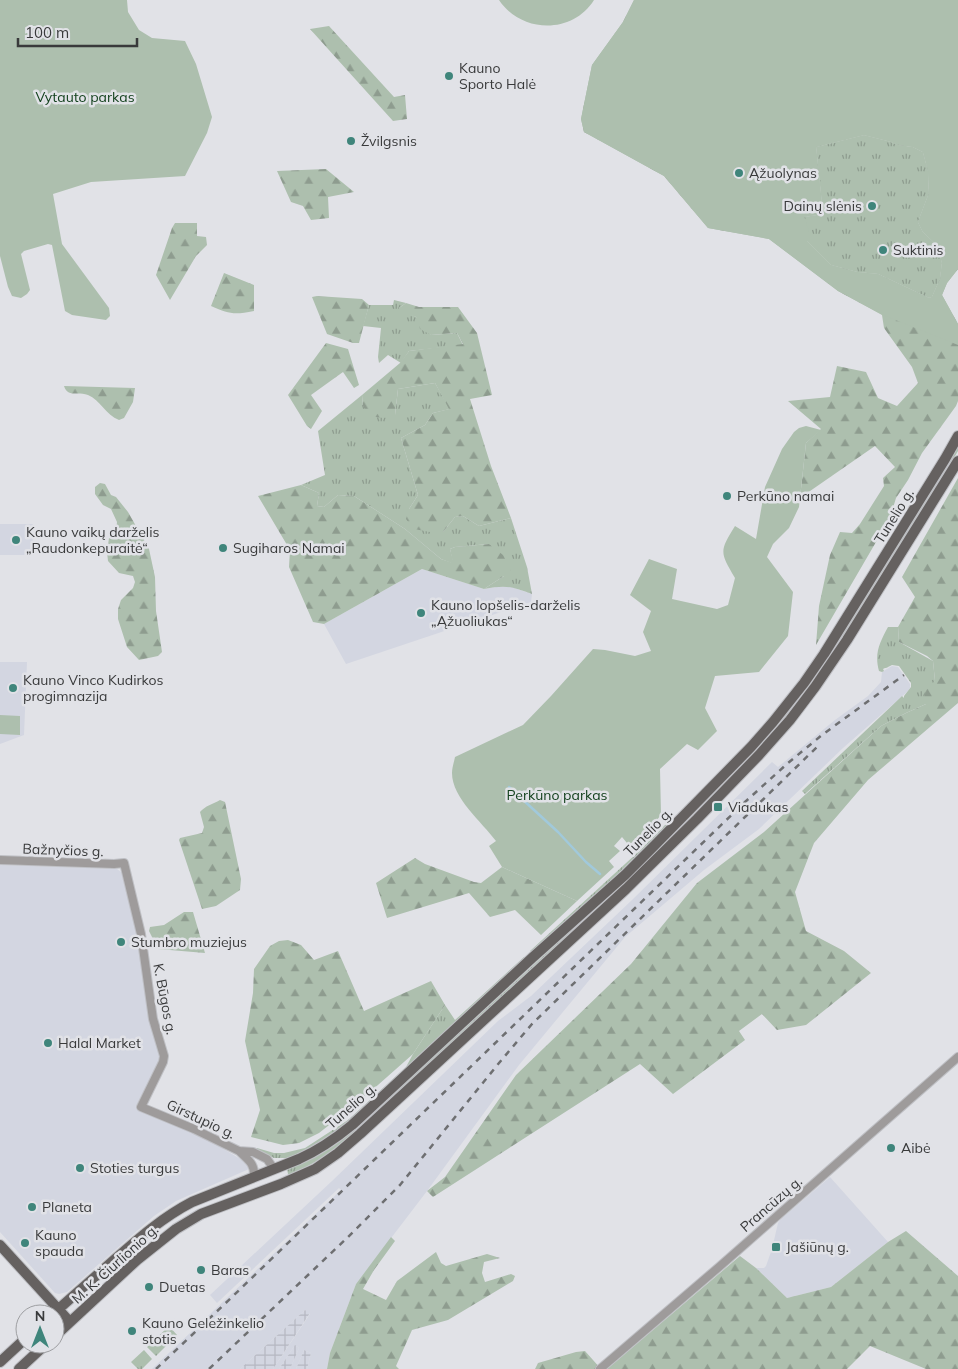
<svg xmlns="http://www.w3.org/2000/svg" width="958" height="1369" viewBox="0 0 958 1369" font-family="Mulish,sans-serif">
  <defs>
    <pattern id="industrial-grid" width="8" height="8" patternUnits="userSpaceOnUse" patternTransform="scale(1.25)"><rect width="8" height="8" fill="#d3d6e1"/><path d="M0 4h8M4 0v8" fill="none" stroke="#b6b8c2"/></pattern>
    <pattern id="grass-tufts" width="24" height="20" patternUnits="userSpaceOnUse" patternTransform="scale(1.25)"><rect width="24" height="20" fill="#adbfae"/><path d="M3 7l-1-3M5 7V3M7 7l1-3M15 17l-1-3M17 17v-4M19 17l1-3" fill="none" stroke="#8e9c8f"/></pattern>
    <pattern id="forest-firs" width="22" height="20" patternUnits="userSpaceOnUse" patternTransform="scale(1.25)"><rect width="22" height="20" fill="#adbfae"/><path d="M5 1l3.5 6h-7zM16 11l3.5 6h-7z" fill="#8e9c8f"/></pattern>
  </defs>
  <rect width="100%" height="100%" fill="#e1e2e7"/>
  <path fill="#d3d6e1" d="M0,524H33V555H0Z
    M422,569L484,589L503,586L512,587L532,594L531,602L346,664L324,624Z
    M0,662H27L24,735L0,744Z
    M892,666L898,667L910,684V688L907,692L843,748L759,829L704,870L625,937L519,1065L427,1191L356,1284L330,1353L327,1369H307L311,1353L304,1350L296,1369H290L299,1348L295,1345L279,1369H273L310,1314L305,1310L240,1369H152L341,1190L339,1188L217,1303L210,1295L332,1181L498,1021L531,996L632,900L772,762L778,767L835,720L868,696L881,682L882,672Z
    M0,865L117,869L121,872L136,929L151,1019L161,1057L136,1106L217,1145L242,1160L248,1164L249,1169L176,1201L154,1216L67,1292L59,1294L55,1293L0,1232Z
    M830,1177L888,1242L831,1287L787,1298L756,1268H764L766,1266L772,1249L778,1223L781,1219Z"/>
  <path fill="url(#industrial-grid)" d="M305,1310L310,1313L273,1369H240Z
    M295,1345L299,1348L290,1369H279Z
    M304,1350L311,1353L307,1369H296Z"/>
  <path fill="url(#grass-tufts)" d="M864,135L888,141L899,145L913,147L923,152L928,171L929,193L918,222L923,232L938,246L942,263L940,279L932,297L929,298L878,274L857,272L831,265L807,241L804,217L823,214L816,147Z
    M394,300L406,303L399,308L416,317L431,335L457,333L463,345L409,351L401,363L388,355L379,363L378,357L381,328L363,326L369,305H393Z
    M435,383L450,409L433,413L425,425L401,438L418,495L409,509L443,532L455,517L463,516L479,526L511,518L527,567L532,594C510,586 506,585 484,589L504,576L489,544L455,547L450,549L454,564L441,559L405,529L354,496L338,495L324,507L317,506L319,493L301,485L325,475L318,431L362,395L363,406L395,415L398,389Z
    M958,446V451L955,456L831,657L789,714L764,744L642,868L357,1131C335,1150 317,1162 291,1175L288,1174L287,1169L322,1153L355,1129L614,891L671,836L721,785L868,592L884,567Z
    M888,627H898L899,642L933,661L935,681L926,704L906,713L881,726L805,794L802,791L901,697L902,696L904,698V696L911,687V683L899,666L892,665L886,668H885L883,669L884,671L882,672L879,671C874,653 880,642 888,627Z
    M669,824L610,882L533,952L530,951L637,853L665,825Z
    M524,957V958L361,1111L331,1137L297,1155L287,1158H274L256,1150L257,1148L274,1153H284L305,1148L348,1120L406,1067L413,1054L445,1005L455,1020Z
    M169,1326L177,1335L156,1356L147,1347Z
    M144,1350L152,1359L142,1369H138L131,1362Z"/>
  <path fill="url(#forest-firs)" fill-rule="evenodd" d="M634,0H958V269L947,283L942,295L958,324V401L956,406L922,453L908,480L896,498L890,518L816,645L819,606L830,555L840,532L852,533L860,524L884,486L883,478L895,467L875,446L800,498L806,443L821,429L788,401L830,397L837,366L866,372L878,398L897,406L918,383L912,367L884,328L882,315L838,291L769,239L708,228L664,176L584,132L581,119L592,65L623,22ZM864,135L888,141L899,145L913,147L923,152L928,171L929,193L918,222L923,232L938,246L942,263L940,279L932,297L929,298L878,274L857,272L831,265L807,241L811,237L804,217L823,214L816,147Z
    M329,26L394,97L405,95L407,119L393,121L310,29Z
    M326,169L354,192L328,197L329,218L311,220L303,206L291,202L277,171Z
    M175,223H197V236L206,237L207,245L196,256L170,300L156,275L172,228Z
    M224,273L254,285V311C234,315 229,314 211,306Z
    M317,296L362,299L369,305L359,343H353L327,334L312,297Z
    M406,303L419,307H458L477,333L492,395L470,399L491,466L511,518L479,526L463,516L455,517L443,532H430L414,529L406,519L409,509L418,495L401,438L425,425L433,413L449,409L435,383L398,389L395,415L383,418L369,416L363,406L362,395L400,363L409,351L463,344L457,333L431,335L420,329L416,317L400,311L399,308Z
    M326,343L348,349L359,385L354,388L343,372L311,395L322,411L311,429L307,426L288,395Z
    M64,386L135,388L133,402L124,418L119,420C106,415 100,400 88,395C77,391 68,398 64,386Z
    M958,478V703L868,780L814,843L795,892L806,931L844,951L871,973L806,1025L777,1030L762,1014L739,1031L745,1040L673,1094L640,1064L433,1197L427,1191L445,1177L516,1075L631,964L697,883L764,832L881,726L906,713L926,704L924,690L935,681L933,661L927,656L899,642L898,627L915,597L902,577Z
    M100,483L105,484L111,495L116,497L128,512L149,549L155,577L156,611L162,652L158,656L139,660L127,647L118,619V609L121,600L133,588L135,582L133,576L119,573L108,561L107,552L109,538L116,531L117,522L111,509L103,505L95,494V487Z
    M301,485L319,493L317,506L324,507L338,495L354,496L405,529L441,559L453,563L450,549L455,547L489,544L503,555L511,570L504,576L484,589L422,569L324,624L313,622L289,567L290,550L258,496Z
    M220,800L225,802L241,879L240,890L216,906L202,909L179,840L180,838L202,833L204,827L200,812C205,806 213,804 220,800Z
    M415,858L425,864L474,882L481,883L502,867L577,901L541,935L515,910L490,917L469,893L387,918L376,883Z
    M184,912H193L205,953L158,949L149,931L150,927L164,925Z
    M288,940L301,945L314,960L338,951L364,1011L431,981L445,1005L413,1054L361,1100L319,1133L299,1143L283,1145L251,1137L260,1110L245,1041L253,993L254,969L270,946L279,941Z
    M906,1231L958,1276V1369H926L870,1346L847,1369H607L740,1256L756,1268L787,1298L831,1287L888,1242Z
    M391,1237L395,1241L374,1270L363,1289L386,1300L397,1281L436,1252L441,1263L446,1266L487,1254L500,1258L484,1262L482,1273L485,1282L511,1274L515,1276L513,1281L448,1320L412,1330L396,1366L399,1369H327L330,1353L356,1284Z
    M585,1351L601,1369H535L538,1363L576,1352Z"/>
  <path fill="#adbfae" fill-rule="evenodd" d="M0,0H127L128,12L139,30L152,38L185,41L196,64L212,117L207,133L185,176L91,182L53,194L62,244L109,308L110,316L106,320L72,315L65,311L52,245L48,244L24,251L21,254L30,290L27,294L21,298L12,296L8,287L0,256Z
    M499,0H594C572,35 521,33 499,0Z
    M634,0H958V269L947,283L942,295L958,324V345L883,315L838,291L769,239L708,228L664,176L584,132L581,119L592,65L623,22ZM864,135L888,141L899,145L913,147L923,152L928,171L929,193L918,222L923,232L938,246L942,263L940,279L932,297L929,298L878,274L857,272L831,265L807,241L811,237L804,217L823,214L816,147Z
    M806,426L821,430L806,443L799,507L789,528L773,544L767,557L793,592L788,636L759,672L715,676L705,708L717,731L698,750L687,744L660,769L661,815L632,849L622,837L614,846L620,851L609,861L614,867L577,901L502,867L489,846L496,841C482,822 452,798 452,773C452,768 454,762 455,757L523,725L551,696L593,649L605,650L635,656L651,651L643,632L651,611L630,595L649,559L677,569L672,599L717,609L728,605L735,578C720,552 719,552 735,526L756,539L765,487L782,449L794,432L799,428Z
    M0,715L20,716V735L0,734Z"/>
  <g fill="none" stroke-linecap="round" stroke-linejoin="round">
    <path stroke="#a1c9db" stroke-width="2.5" d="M509,787L558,832L586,862L600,874"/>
    <defs>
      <path id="minor" d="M0,860L114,864L124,863L141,934L153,1019L164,1056L163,1062L141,1107L194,1129L239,1151L253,1152L267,1159L274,1169
        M239,1151C248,1160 255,1163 254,1177
        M600,1369L719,1267L958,1057"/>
      <path id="major" d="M0,1245L70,1322
        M53,1314C73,1296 94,1278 114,1260C139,1238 163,1217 192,1202L299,1159C319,1150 335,1139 352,1125L532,958L625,875L655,845L751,747L773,722L804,683L824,654L945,459L958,436
        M55,1336L137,1260L176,1229L201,1214L281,1184L315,1169L338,1153L360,1134L626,889L697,819L759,755L790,720L815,687L847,640L958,461
        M0,1362L25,1339
        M19,1369L46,1344"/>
    </defs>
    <use href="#minor" stroke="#bfc0c5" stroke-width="10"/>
    <use href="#major" stroke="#bfc0c5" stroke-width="12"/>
    <use href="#minor" stroke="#9e9b9b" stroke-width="8"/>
    <use href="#major" stroke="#656160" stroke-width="10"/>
    <path stroke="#6e6f71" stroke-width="2.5" stroke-dasharray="6 6" stroke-linecap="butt" d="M156,1369L231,1298L745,802L788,763L822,735L904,675
      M209,1369L347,1238L400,1185L499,1063L532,1024L817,747"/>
  </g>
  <g fill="#3f857b" stroke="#e1e2e7" stroke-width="2">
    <circle cx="449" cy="76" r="5"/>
    <circle cx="351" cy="141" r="5"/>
    <circle cx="739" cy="173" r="5"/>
    <circle cx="872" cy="206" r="5"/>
    <circle cx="883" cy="250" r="5"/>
    <circle cx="727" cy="496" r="5"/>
    <circle cx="16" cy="540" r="5"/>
    <circle cx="223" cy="548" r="5"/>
    <circle cx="421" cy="613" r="5"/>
    <circle cx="13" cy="688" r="5"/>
    <rect x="713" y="802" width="10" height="10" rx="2.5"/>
    <circle cx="121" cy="942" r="5"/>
    <circle cx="48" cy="1043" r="5"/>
    <circle cx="891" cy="1148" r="5"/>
    <circle cx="80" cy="1168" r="5"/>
    <circle cx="32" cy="1207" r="5"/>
    <circle cx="25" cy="1243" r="5"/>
    <rect x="771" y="1242" width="10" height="10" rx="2.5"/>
    <circle cx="201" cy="1270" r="5"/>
    <circle cx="149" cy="1287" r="5"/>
    <circle cx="132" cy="1331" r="5"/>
  </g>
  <g text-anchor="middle" stroke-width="5" stroke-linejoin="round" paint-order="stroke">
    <g font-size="14" fill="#393a3b" stroke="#e1e2e7" text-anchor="start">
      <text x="459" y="73">Kauno<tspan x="459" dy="16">Sporto Halė</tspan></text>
      <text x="361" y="146">Žvilgsnis</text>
      <text x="749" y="178">Ąžuolynas</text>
      <text x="862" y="211" text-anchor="end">Dainų slėnis</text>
      <text x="893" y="255">Suktinis</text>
      <text x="737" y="501">Perkūno namai</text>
      <text x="26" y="537">Kauno vaikų darželis<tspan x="26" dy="16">„Raudonkepuraitė“</tspan></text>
      <text x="233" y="553">Sugiharos Namai</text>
      <text x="431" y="610">Kauno lopšelis-darželis<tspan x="431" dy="16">„Ąžuoliukas“</tspan></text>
      <text x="23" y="685">Kauno Vinco Kudirkos<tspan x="23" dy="16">progimnazija</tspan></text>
      <text x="728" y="812">Viadukas</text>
      <text x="131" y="947">Stumbro muziejus</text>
      <text x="58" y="1048">Halal Market</text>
      <text x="901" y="1153">Aibė</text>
      <text x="90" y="1173">Stoties turgus</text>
      <text x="42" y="1212">Planeta</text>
      <text x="35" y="1240">Kauno<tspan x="35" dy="16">spauda</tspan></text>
      <text x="786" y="1252">Jašiūnų g.</text>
      <text x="211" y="1275">Baras</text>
      <text x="159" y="1292">Duetas</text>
      <text x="142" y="1328">Kauno Geležinkelio<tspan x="142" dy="16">stotis</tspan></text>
    </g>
    <g font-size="14" fill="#13411d" stroke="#e1e2e7">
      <text x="85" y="102">Vytauto parkas</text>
      <text x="557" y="800">Perkūno parkas</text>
    </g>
    <g font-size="14" fill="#393a3b" stroke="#e1e2e7">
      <text transform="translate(894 516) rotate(-58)" y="5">Tunelio g.</text>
      <text transform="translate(648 832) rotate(-45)" y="5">Tunelio g.</text>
      <text transform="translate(63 850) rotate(2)" y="5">Bažnyčios g.</text>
      <text transform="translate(165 999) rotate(79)" y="5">K. Būgos g.</text>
      <text transform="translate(351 1106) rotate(-41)" y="5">Tunelio g.</text>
      <text transform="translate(201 1119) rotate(25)" y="5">Girstupio g.</text>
      <text transform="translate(771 1204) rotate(-41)" y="5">Prancūzų g.</text>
      <text transform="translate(115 1264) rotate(-42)" y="5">M. K. Čiurlionio g.</text>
    </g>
  </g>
  <g transform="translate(40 1329)"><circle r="24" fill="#e1e2e7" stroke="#9e9fa2"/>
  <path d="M0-4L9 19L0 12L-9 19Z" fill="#3f857b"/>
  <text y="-8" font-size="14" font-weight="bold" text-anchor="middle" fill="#393a3b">N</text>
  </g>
  <path d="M18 38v8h119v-8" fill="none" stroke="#393a3b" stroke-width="2.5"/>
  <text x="25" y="38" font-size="15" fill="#393a3b" stroke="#e1e2e7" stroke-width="4" paint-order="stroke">100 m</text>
</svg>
